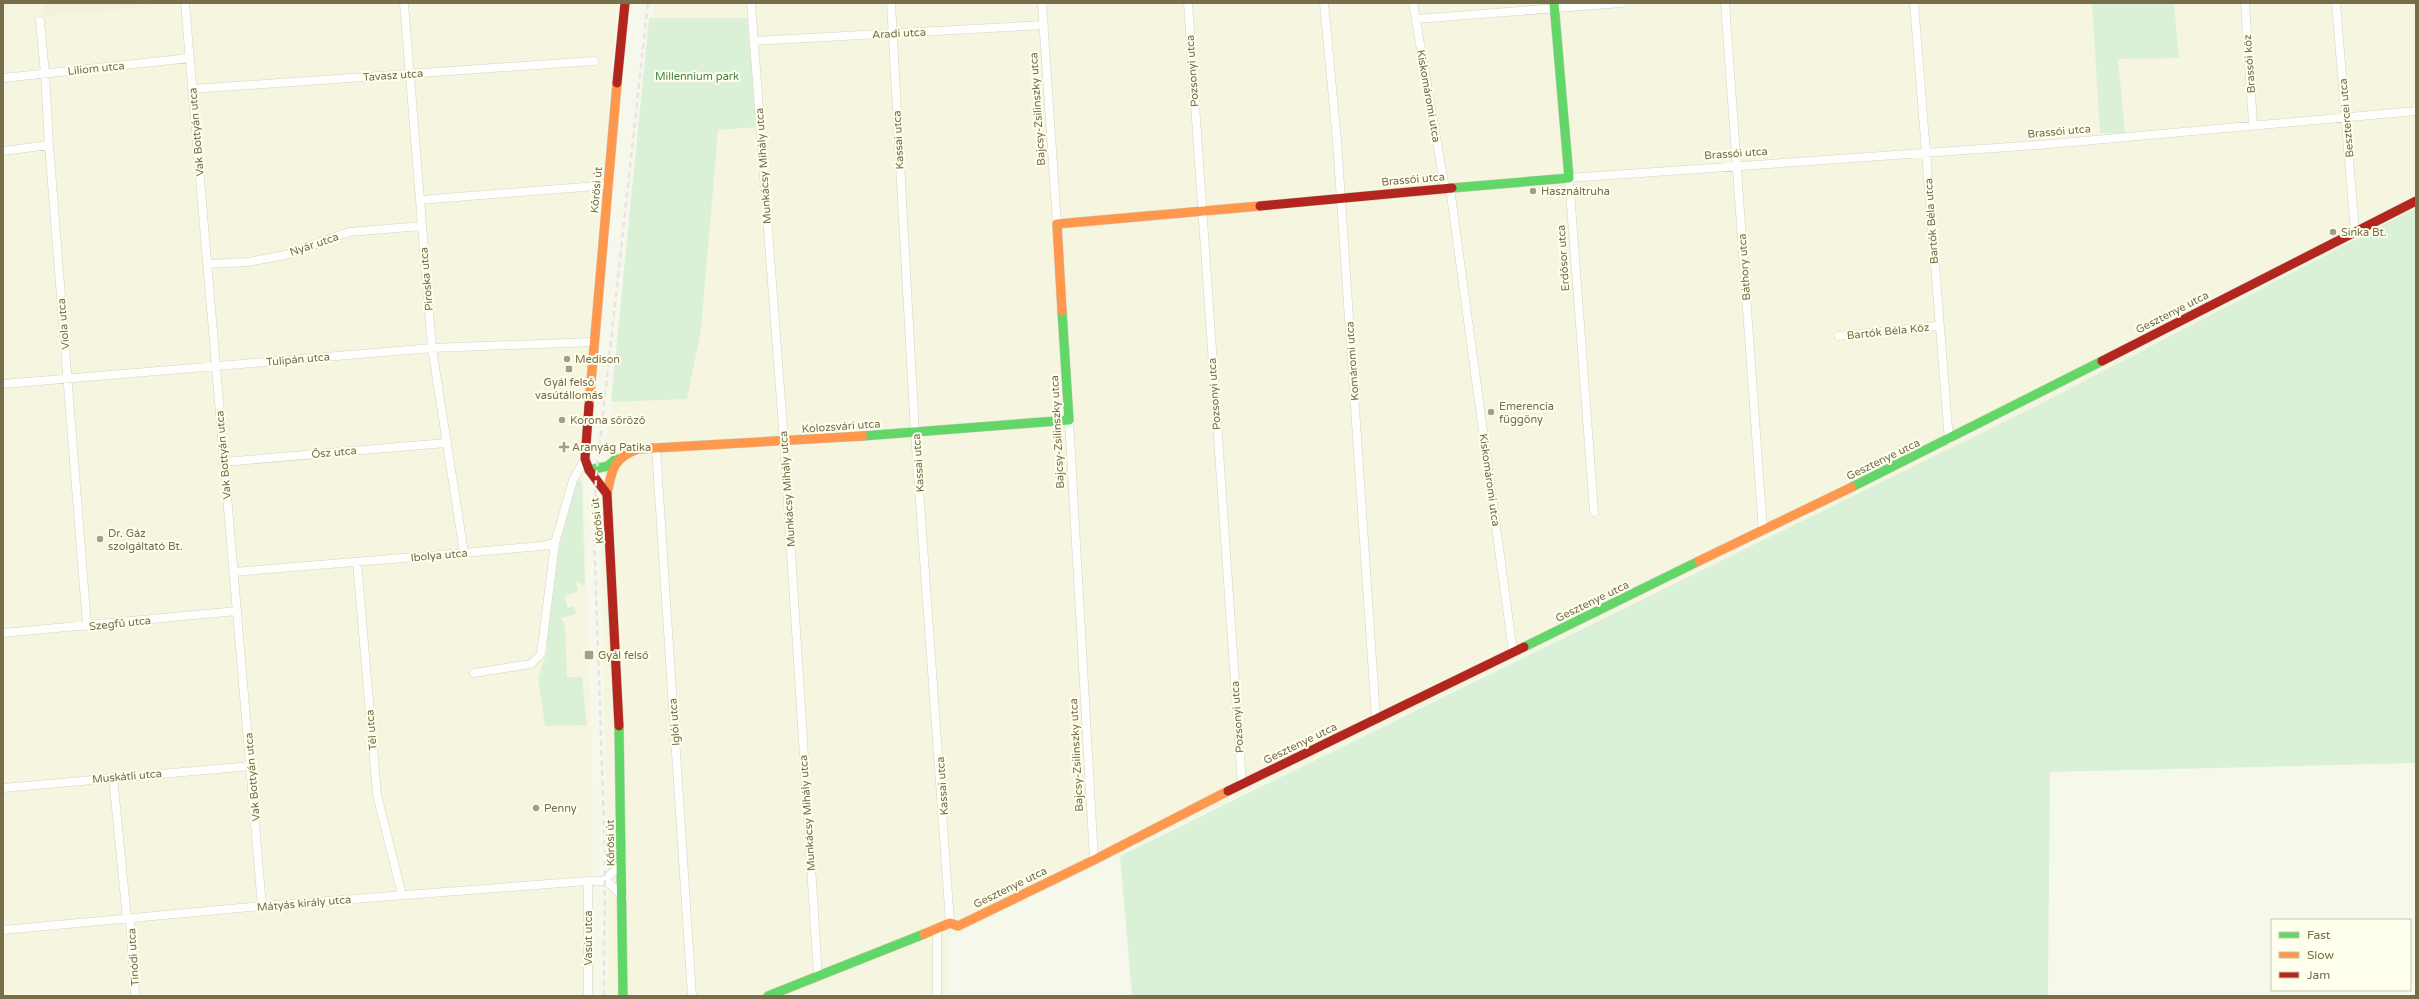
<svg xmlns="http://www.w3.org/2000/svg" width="2419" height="999" viewBox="0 0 2419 999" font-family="'Varela Round',sans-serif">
  <rect width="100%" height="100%" fill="#f7f8ec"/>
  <path fill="#f6f5df" d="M3,3H617L582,426L592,760L594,996H3Z
    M654,3H2416V208L2038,405L948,938L947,996H608V872L600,513Z"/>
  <path fill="#f5f0dc" d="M43,3H152V6L44,16Z"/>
  <path fill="#dbf1d7" d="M2092,3H2174L2179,58L2118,59L2125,133H2100Z
    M649,18H747L757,127L718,130L701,330L687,399L613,402L611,401Z
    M2416,208V763L2050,772L2048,996H1132L1120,856L2038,405Z
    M579,479L582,481L585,587L576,581L578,592L564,596L568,608L574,606L576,614L562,618L565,626L567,677H582L587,725L545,726L538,678L547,653V627L558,551L575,486Z"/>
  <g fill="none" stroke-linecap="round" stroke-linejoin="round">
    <defs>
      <path id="street" d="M185,3L262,906
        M404,3L432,348L464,553
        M751,3L784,442L818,976
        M891,3L915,433L950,923
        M1042,3L1057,224
        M1188,3L1242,784
        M1324,3L1337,141L1376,719
        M1413,3L1445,189
        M1725,3L1763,531
        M1914,3L1949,440
        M2245,3L2253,124
        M2336,3L2355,232
        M1416,19L1622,3
        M40,21L45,74L49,145L87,626
        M754,41L1044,25
        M3,78L190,58
        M192,89L594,61
        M3,151L49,145
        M1450,188L1513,652
        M420,200L609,185
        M207,264L248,262L285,255L349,232L422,226
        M1839,336L1938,326
        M3,384L432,348L593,342
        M1069,420L1094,860
        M656,448L692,996
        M223,462L446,443
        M1594,512L1569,178L2039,145L2416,111
        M357,562L377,795L402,895
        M234,572L464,553L541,546L555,543L573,480L585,459
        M3,633L237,611
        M474,673L531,664L541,654L555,543
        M113,777L127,919
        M3,788L251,766
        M604,881L622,863
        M130,919L135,996
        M937,929V996
        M3,930L262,906L588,881C608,880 611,883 623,898
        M588,996V881"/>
      <path id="fast" d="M1452,188L1569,178L1554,3
        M863,436L1069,420L1062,311
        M589,470L608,466L616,459
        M1852,487L2102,361
        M1524,647L1699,561
        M619,726L623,996
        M768,996L924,934"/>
      <path id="slow" d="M1062,311L1057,224L1260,206
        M589,405L617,83
        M607,494C612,469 613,458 638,449L863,436
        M1699,561L1852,487
        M924,934L950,923L958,926L1094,860L1228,791"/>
      <path id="jam" d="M617,83L625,3
        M1260,206L1452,188
        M2102,361L2416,201
        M589,405L585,459L589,470L607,494L619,726
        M1228,791L1524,647"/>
    </defs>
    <use href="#street" stroke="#d5d3c7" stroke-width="9"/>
    <use href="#fast" stroke="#d4d3c6" stroke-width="10"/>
    <use href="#slow" stroke="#d4d3c6" stroke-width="10"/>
    <use href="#jam" stroke="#d4d3c6" stroke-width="10"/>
    <use href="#street" stroke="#fefefc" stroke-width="8"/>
    <use href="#fast" stroke="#63d668" stroke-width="9"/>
    <use href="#slow" stroke="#ff974d" stroke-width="9"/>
    <use href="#jam" stroke="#b3261e" stroke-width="9"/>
    <path stroke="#e7e4e5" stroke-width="2.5" stroke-dasharray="6 4" stroke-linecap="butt" d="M604,996L605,854L594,533L596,477L648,3"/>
  </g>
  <g fill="#a49e83" stroke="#ffffed" stroke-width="1.5">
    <circle cx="1533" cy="191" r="4"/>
    <circle cx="2333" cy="232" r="4"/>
    <circle cx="567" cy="359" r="4"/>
    <rect x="565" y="365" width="8" height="8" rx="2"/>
    <circle cx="1491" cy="412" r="4"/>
    <circle cx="562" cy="420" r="4"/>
    <path d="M562 441h4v4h4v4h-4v4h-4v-4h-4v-4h4z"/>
    <circle cx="100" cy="539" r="4"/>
    <rect x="584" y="650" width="10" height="10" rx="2"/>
    <circle cx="536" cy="808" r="4"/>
  </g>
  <g text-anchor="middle" stroke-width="4" stroke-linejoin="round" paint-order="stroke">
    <g font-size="11" fill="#776d4a" stroke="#ffffed">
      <text transform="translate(899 33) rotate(-3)" y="4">Aradi utca</text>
      <text transform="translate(2249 64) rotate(-94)" y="4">Brassói köz</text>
      <text transform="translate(96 68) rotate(-6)" y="4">Liliom utca</text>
      <text transform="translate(1192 71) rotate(-94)" y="4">Pozsonyi utca</text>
      <text transform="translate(393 75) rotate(-4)" y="4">Tavasz utca</text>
      <text transform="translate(1429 96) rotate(80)" y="4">Kiskomáromi utca</text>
      <text transform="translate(1037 109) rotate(-94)" y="4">Bajcsy-Zsilinszky utca</text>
      <text transform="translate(2346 118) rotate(-95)" y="4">Besztercei utca</text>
      <text transform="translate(2059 131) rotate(-5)" y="4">Brassói utca</text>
      <text transform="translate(196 132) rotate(-95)" y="4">Vak Bottyán utca</text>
      <text transform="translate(898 140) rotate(-93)" y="4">Kassai utca</text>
      <text transform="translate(1736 153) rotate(-4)" y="4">Brassói utca</text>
      <text transform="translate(763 166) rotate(-94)" y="4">Munkácsy Mihály utca</text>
      <text transform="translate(1413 179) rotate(-5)" y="4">Brassói utca</text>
      <text transform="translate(596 190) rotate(-85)" y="4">Kőrösi út</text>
      <text transform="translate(1931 221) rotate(-94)" y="4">Bartók Béla utca</text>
      <text transform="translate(314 244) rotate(-19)" y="4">Nyár utca</text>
      <text transform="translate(1563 258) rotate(-94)" y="4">Erdősor utca</text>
      <text transform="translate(1744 267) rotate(-94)" y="4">Báthory utca</text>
      <text transform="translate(426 279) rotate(-95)" y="4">Piroska utca</text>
      <text transform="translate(2172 312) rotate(-27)" y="4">Gesztenye utca</text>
      <text transform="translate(63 324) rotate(-95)" y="4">Viola utca</text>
      <text transform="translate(1888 331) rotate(-6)" y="4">Bartók Béla Köz</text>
      <text transform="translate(298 359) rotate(-5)" y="4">Tulipán utca</text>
      <text transform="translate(1352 361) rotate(-94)" y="4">Komáromi utca</text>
      <text transform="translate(1214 394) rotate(-94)" y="4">Pozsonyi utca</text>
      <text transform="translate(841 426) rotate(-4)" y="4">Kolozsvári utca</text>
      <text transform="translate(1057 432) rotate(-93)" y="4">Bajcsy-Zsilinszky utca</text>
      <text transform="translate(334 452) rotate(-5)" y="4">Ősz utca</text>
      <text transform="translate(223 455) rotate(-95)" y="4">Vak Bottyán utca</text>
      <text transform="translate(1883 459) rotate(-26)" y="4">Gesztenye utca</text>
      <text transform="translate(918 463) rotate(-94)" y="4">Kassai utca</text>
      <text transform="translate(1490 480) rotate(82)" y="4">Kiskomáromi utca</text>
      <text transform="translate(787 489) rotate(-94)" y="4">Munkácsy Mihály utca</text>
      <text transform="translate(597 521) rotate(-97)" y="4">Kőrösi út</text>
      <text transform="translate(439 555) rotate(-5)" y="4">Ibolya utca</text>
      <text transform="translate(1592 601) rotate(-26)" y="4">Gesztenye utca</text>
      <text transform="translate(120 623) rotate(-6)" y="4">Szegfű utca</text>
      <text transform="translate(1237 717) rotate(-94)" y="4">Pozsonyi utca</text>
      <text transform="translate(674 722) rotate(-94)" y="4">Iglói utca</text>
      <text transform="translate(371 730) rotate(-95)" y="4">Tél utca</text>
      <text transform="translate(1300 743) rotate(-26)" y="4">Gesztenye utca</text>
      <text transform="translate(1076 755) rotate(-93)" y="4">Bajcsy-Zsilinszky utca</text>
      <text transform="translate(127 776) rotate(-5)" y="4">Muskátli utca</text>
      <text transform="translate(252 777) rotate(-95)" y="4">Vak Bottyán utca</text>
      <text transform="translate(942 786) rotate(-94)" y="4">Kassai utca</text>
      <text transform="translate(807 813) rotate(-94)" y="4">Munkácsy Mihály utca</text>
      <text transform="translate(610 843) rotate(-91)" y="4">Kőrösi út</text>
      <text transform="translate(1010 887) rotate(-26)" y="4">Gesztenye utca</text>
      <text transform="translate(304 903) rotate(-5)" y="4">Mátyás király utca</text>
      <text transform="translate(588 938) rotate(-90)" y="4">Vasút utca</text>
      <text transform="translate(133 957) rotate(-94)" y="4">Tinódi utca</text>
    </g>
    <g font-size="11" fill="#44834c" stroke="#ffffed">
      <text x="697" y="80">Millennium park</text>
    </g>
    <g font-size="11" fill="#776d4a" stroke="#ffffed" text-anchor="start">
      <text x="1541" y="195">Használtruha</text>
      <text x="2341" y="236">Sinka Bt.</text>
      <text x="575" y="363">Medison</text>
      <text x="569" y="386" text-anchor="middle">Gyál felső<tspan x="569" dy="13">vasútállomás</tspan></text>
      <text x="1499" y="410">Emerencia<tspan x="1499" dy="13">függöny</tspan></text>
      <text x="570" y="424">Korona söröző</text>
      <text x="572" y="451">Aranyág Patika</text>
      <text x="108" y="537">Dr. Gáz<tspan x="108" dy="13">szolgáltató Bt.</tspan></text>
      <text x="598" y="659">Gyál felső</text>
      <text x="544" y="812">Penny</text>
    </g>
  </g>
  <rect width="2419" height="999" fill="none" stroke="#776d4a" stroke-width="8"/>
  <rect x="2271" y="919" width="140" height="72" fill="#ffffed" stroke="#c9c5ac"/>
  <rect x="2279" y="932" width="20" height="6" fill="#63d668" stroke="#c9c5ac"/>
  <text x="2307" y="939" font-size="12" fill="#776d4a">Fast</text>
  <rect x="2279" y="952" width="20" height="6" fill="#ff974d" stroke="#c9c5ac"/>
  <text x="2307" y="959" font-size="12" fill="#776d4a">Slow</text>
  <rect x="2279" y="972" width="20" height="6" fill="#b3261e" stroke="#c9c5ac"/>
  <text x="2307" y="979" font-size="12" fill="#776d4a">Jam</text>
</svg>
